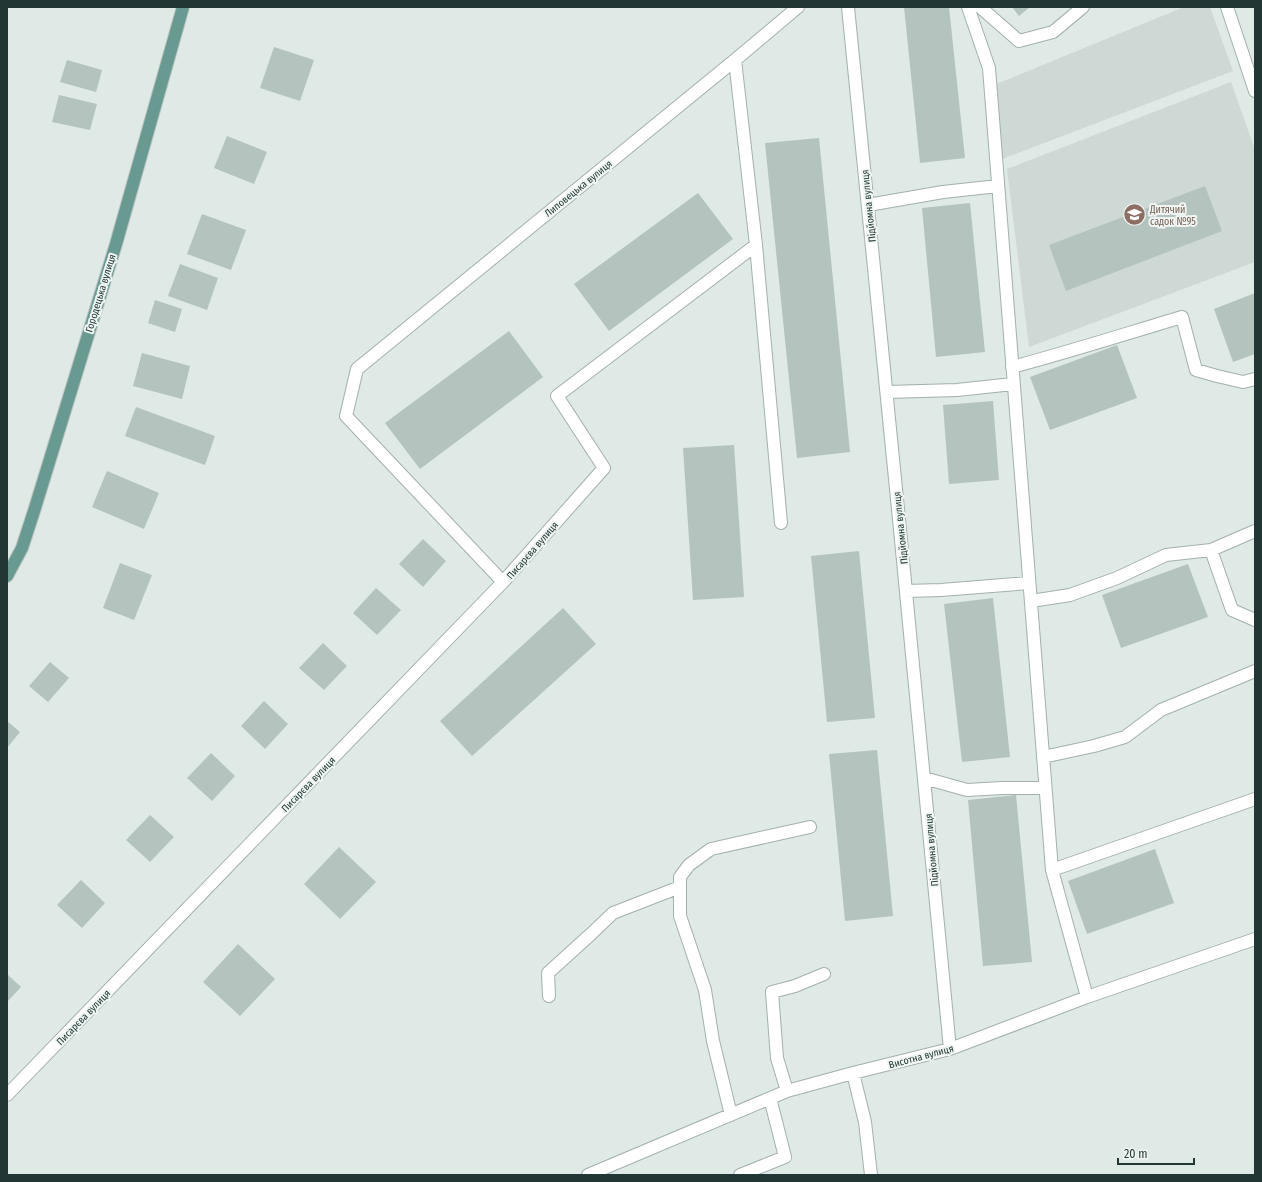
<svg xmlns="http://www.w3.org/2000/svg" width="1262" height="1182" viewBox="0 0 1262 1182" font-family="'Fira Sans Condensed',sans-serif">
  <rect width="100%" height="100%" fill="#dfe9e6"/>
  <path fill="#ced8d5" d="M1184,7H1210L1233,71L1002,159L994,85Z
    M1231,82L1255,150V262L1029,347L1007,169Z"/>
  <path fill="#b5c3bf" d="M904,7H949L965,158L920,163Z
    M1012,7H1030L1019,16Z
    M274,47L314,60L300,101L260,88Z
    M67,60L102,70L96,92L60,82Z
    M59,95L97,104L90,130L52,122Z
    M227,136L267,152L254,184L214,168Z
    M819,138L850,452L797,458L765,143Z
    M1205,186L1222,231L1066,291L1049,245Z
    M698,193L733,239L609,331L574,284Z
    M970,203L985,352L936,357L922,208Z
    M202,214L246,230L231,270L187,254Z
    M180,264L218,278L207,310L168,296Z
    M1255,293V354L1233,362L1214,309Z
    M155,300L182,309L175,332L148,323Z
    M509,331L543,377L420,469L385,423Z
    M1117,345L1137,398L1050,430L1030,377Z
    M142,353L190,366L182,399L133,386Z
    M993,401L999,480L949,484L943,405Z
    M136,407L215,436L205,465L125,436Z
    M734,445L744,597L693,600L683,448Z
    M107,471L159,493L144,529L92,507Z
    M423,539L446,561L423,587L399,564Z
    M859,551L875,718L827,722L811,556Z
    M120,563L152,575L134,620L103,608Z
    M1188,564L1208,617L1121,648L1102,595Z
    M376,588L401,610L377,635L353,613Z
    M993,598L1010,757L962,762L944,604Z
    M563,608L596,644L472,756L440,721Z
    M323,643L347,666L324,690L299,668Z
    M50,662L69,678L48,702L29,686Z
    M264,701L288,724L265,749L241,726Z
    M7,721L20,732L7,748Z
    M877,750L893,916L845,921L829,754Z
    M211,753L235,776L212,801L187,778Z
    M1016,795L1032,962L983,966L968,800Z
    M150,815L174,837L150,862L126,840Z
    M339,847L376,882L340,919L304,884Z
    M1155,849L1174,903L1087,934L1068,881Z
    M81,880L105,903L82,928L57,905Z
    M238,944L275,979L240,1016L203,982Z
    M7,974L21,987L7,1002Z"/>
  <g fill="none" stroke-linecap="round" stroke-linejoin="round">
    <defs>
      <path id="minor" d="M848,7L898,509L950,1049
        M968,7L989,68L1052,870L1087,997
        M980,7L1019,41L1053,32L1083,7
        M1227,7L1255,91
        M735,60L756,245L781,523
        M868,205L943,192L998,186
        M1012,367C1069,352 1125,334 1182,317L1196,370L1217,376L1243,382L1255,379
        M887,392L957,390L1013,384
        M1211,550L1255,531
        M503,582L346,416L357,369L735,60L798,7
        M906,591L941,590L1029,583
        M1031,601L1070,595L1117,578L1166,555L1211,550L1232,610L1255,620
        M1043,757L1094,746L1125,737L1161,710L1255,671
        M924,778L967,790L1002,788H1045
        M1052,870L1255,799
        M549,996L548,973L591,934L613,913L680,887
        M853,1073L865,1122L871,1175
        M787,1091L777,1058L772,992L795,986L824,974
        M7,1095L503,582L604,468L557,396L756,245
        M731,1115L713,1041L705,990L680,916V877L689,865L711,849L810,827
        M588,1175L787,1091L853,1073L950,1049L1087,997L1255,939
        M740,1175L785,1157L770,1098"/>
      <path id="major" d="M7,576L22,548L35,508L116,244L183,7"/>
    </defs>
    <use href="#minor" stroke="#a3b0ad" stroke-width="14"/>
    <use href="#major" stroke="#bdc3c2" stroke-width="14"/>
    <use href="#minor" stroke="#fff" stroke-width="12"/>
    <use href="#major" stroke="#689a92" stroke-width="12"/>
  </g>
  <defs>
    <symbol id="school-disc" viewBox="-11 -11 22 22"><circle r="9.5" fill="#8d6e63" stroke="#eff6f3"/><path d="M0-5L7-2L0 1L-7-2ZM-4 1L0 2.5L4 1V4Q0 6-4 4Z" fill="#fff"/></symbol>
  </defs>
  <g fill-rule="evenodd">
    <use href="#school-disc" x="1122" y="202" width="25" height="25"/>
  </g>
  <g text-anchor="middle" stroke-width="4" stroke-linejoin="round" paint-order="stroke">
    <g font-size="10" fill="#223734" stroke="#eff6f3">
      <text transform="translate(578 188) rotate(-39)" y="4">Липовецька вулиця</text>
      <text transform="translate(868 206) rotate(-96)" y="4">Підйомна вулиця</text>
      <text transform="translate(100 293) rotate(-73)" y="4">Городецька вулиця</text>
      <text transform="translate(900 528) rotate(-96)" y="4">Підйомна вулиця</text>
      <text transform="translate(532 550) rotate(-49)" y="4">Писарєва вулиця</text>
      <text transform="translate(308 784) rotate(-46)" y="4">Писарєва вулиця</text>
      <text transform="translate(931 850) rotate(-95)" y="4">Підйомна вулиця</text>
      <text transform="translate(83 1017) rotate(-46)" y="4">Писарєва вулиця</text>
      <text transform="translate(921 1056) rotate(-15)" y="4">Висотна вулиця</text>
    </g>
    <g font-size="10" fill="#785e54" stroke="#eff6f3" text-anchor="start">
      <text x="1150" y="213">Дитячий<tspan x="1150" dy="12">садок №95</tspan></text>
    </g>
  </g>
  <rect width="1262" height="1182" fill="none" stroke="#223734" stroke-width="16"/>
  <path d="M1118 1158v6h76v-6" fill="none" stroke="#223734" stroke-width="2"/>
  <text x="1124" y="1158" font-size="12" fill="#223734" stroke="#eff6f3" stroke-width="3" paint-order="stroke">20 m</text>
</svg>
